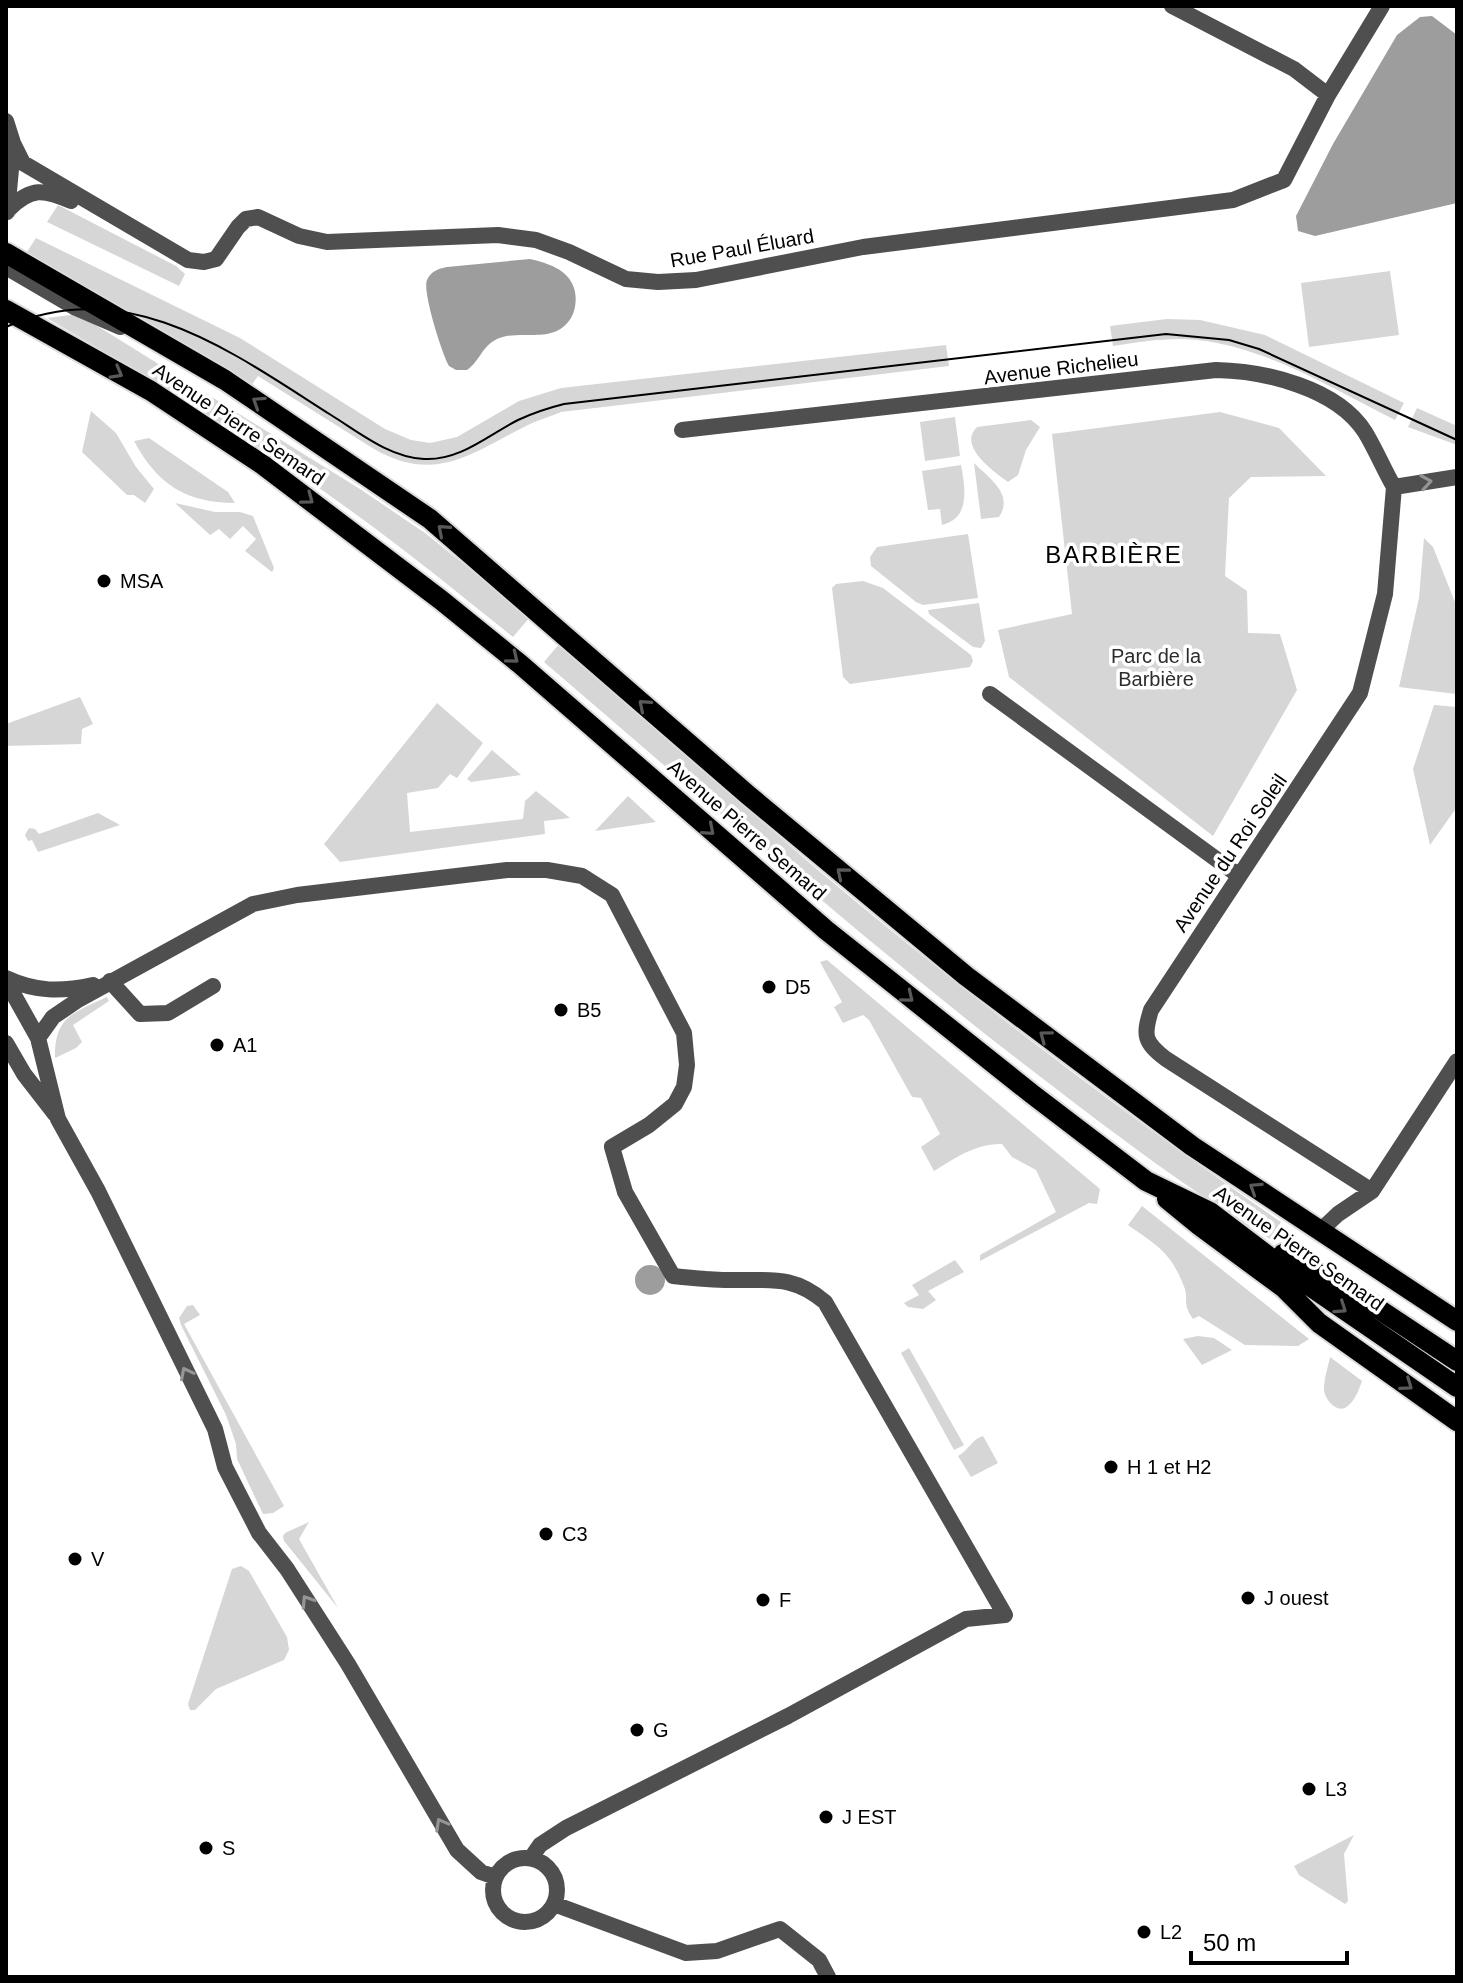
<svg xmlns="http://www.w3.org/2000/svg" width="1463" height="1983" viewBox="0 0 1463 1983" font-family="Helvetica,sans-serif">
  <rect width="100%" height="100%" fill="#fff"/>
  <path fill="#d6d6d6" d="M58,205L176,266L185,274L179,286L47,222Z
    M36,238L240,338L385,429L411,440L430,443L457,437L519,401L561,388L946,345L949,366L561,412C550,417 537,420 526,426C470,454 436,484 374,449L258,376L251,386L25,255Z
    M1390,271L1399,335L1309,347L1301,283Z
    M78,314L360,489L425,533L530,617L513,637C447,584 381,530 310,482C225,423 136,370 47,318Z
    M1167,319L1200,320L1265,335L1404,403L1395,420C1333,389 1268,348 1198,340C1169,337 1141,342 1113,346L1110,326Z
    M1417,408L1457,426V445L1408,427Z
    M91,411L116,433L136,467L154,489L145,503L134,495H127L82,452Z
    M1220,412L1279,428L1326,476L1251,477L1229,498L1225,576L1247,591L1248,633L1280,634L1297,690L1213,836L1009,677L998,630L1072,614L1052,434Z
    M955,417L960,456L925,461L920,422Z
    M1031,420L1040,427L1026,450L1018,475L1008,482C994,472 957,446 977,427Z
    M149,438L228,492L235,503C186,503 157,484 134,441Z
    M974,463C990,479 1014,494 999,517L981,519Z
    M961,465C965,487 971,518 942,525L940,509L928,510L922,471Z
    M175,503L215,512H240L253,516L274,568L272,572L245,551L256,539L243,526L230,539L219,529L210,535Z
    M968,534L978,598L923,605L916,602L871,566L870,557L877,547Z
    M1424,538L1433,547L1457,607L1456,694L1399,687L1419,598Z
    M863,581L883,588L971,655L973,661L970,667L850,684L843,677L832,588L836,584Z
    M979,603L985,641L981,648L973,647L929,614L928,610Z
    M560,643C641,715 723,788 805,859C957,988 1117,1109 1281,1222L1270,1239C1190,1191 1116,1135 1042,1078C870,947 709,803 544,662Z
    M80,697L93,724L82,729L81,744L6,746V724Z
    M437,703L483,743L457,778L450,774L438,788L407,793L410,832L523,819L525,801L536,791L570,818L544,821L545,834L340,862L324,844Z
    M1434,705L1457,707V807L1430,845L1413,769Z
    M492,750L521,775L471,782L467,779Z
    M628,796L656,822L595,831Z
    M98,813L120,825L38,852L32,840L28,841L25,835L29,828L35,829L39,834Z
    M827,960L1100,1189L1097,1204L1089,1203L980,1261V1255L1056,1212L1036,1170L1012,1157L1002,1144C977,1143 955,1158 934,1171L921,1147L940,1134L921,1098L912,1097L869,1020L863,1015L843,1023L834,1007L842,1002L820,962Z
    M107,997L109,1001L73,1025L82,1042L76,1048L55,1058C54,1017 73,1013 107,997Z
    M1142,1206L1309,1339L1298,1346L1245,1345L1199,1316L1193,1319C1181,1302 1190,1299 1183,1284C1170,1251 1156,1245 1128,1225Z
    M955,1260L964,1272L928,1291L936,1300L923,1309L908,1307L904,1303L919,1295L912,1285Z
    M193,1305L200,1315L184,1324L284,1506L273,1513L263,1514L237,1459L236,1444L226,1415L181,1325L179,1318L187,1306Z
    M1198,1336L1214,1338L1232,1350L1202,1365L1183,1339Z
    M909,1348L964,1445L954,1450L901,1353Z
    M1330,1357L1362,1381C1359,1390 1354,1403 1345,1408C1335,1412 1324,1398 1324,1389C1324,1379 1328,1367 1330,1357Z
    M983,1436L998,1463L971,1477L958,1456C969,1450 972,1439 983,1436Z
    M309,1522L299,1539L338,1608L284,1541L283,1536L285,1533Z
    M241,1566L249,1571L287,1637L289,1650L284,1660L216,1689L195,1710H190L188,1704L232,1569Z
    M1354,1835L1344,1854L1348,1901L1345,1904L1299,1875L1294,1866Z"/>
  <path fill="#9d9d9d" d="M1432,16L1457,35V203L1315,236L1298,231L1296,216L1333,144L1397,35L1420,17Z
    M530,259C547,263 568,269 574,288C577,298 576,309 571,318C553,346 522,328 497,339C482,346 480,361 467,370H456L449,366C442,354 422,291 427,280C431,271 438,269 447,267Z
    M635 1280a15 15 0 1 1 30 0a15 15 0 1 1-30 0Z"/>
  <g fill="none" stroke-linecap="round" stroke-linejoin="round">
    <defs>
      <path id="primary" d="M6,253L225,380L430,519L748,795L966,976L1192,1146L1457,1321
        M6,310L151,391L263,465L441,600L520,664L826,930L1032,1094L1146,1181L1210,1212L1285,1269L1457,1387
        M1167,1199L1200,1226L1284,1288L1319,1323L1457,1421
        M1283,1254L1368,1302L1457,1361"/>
    </defs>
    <use href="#primary" stroke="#dbdbdb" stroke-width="24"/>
    <path stroke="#4f4f4f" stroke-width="16" d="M1172,6L1294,69L1328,95
      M6,121L13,143L23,163L188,260L204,262L216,259L238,227L246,219L258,217L299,236L327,242L498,235L536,240L569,252L626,279L658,282L696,280L863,247L1233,200L1284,180L1328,95L1382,6
      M9,209C31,187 44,189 71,201
      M7,212L13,148
      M6,267L76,308L120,327
      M682,430L1216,370C1265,371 1337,388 1365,432C1376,450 1384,470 1394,487
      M1394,487L1457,477
      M990,694L1238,875
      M6,978C36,992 61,992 93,985
      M6,981L38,1038L58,1119L98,1191L215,1429L225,1467L259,1533L287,1569L348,1664L457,1850L481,1872L495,1877
      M110,981L140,1014L168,1013L213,986
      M38,1038L53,1017L78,1000L253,904L297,895L507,870H547L582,876L612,895L684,1033L687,1065L684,1087L675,1104L649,1125L612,1147L625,1192L673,1276C692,1278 711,1280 730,1280C769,1281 792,1274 825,1302L1005,1615L966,1619L788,1716L566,1828L540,1845L531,1858
      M6,1043L24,1074L55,1114
      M1372,1191L1166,1059C1144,1042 1143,1036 1151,1010L1360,693L1385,594L1394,487
      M1320,1231L1338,1214L1372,1191L1457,1061
      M493 1890a32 32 0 1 1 64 0a32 32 0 1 1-64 0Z
      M554,1904L686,1953L717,1951L780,1929L819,1960L828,1977"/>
    <use href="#primary" stroke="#000" stroke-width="20"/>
    <path stroke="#000" stroke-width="2" d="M6,327C127,273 232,352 331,415C360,433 389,457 424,459C460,461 488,435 518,420C533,413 548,408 564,404L1166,334L1229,340L1259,349L1457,440"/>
  </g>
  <defs><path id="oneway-chevron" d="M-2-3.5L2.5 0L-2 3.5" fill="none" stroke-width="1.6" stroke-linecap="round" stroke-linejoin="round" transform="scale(2)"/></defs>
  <g stroke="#595959">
    <use href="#oneway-chevron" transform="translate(117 373) rotate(29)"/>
    <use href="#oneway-chevron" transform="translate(258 402) rotate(-147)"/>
    <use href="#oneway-chevron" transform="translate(308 499) rotate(37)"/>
    <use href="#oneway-chevron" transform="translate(443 530) rotate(-139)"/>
    <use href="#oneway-chevron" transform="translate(513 658) rotate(39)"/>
    <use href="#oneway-chevron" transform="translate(644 705) rotate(-139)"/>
    <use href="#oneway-chevron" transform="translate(709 830) rotate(41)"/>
    <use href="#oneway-chevron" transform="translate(842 873) rotate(-140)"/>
    <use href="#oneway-chevron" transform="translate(908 997) rotate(39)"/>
    <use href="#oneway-chevron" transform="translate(1045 1036) rotate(-143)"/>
    <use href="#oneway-chevron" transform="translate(1255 1188) rotate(-147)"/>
    <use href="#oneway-chevron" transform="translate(1341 1308) rotate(34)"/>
    <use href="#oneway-chevron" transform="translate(1407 1385) rotate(35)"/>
  </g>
  <g stroke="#959595">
    <use href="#oneway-chevron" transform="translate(1426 482) rotate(-9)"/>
    <use href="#oneway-chevron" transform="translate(186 1373) rotate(-117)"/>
    <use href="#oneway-chevron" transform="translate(307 1601) rotate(-123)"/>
    <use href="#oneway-chevron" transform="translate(441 1824) rotate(-119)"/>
  </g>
  <g fill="#000" stroke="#fff" stroke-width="3">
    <circle cx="104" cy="581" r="8"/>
    <circle cx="769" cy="987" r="8"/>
    <circle cx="561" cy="1010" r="8"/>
    <circle cx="217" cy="1045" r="8"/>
    <circle cx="1111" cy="1467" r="8"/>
    <circle cx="546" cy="1534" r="8"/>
    <circle cx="75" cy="1559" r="8"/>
    <circle cx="1248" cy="1598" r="8"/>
    <circle cx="763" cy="1600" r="8"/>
    <circle cx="637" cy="1730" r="8"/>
    <circle cx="1309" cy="1789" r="8"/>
    <circle cx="826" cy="1817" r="8"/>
    <circle cx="206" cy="1848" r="8"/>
    <circle cx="1144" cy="1932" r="8"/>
  </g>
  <g text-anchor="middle" stroke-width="7" stroke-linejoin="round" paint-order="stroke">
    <g font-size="20" fill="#000" stroke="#fff">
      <text transform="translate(742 248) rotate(-10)" y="7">Rue Paul Éluard</text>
      <text transform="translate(1061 368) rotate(-7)" y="7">Avenue Richelieu</text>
      <text transform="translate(239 424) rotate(34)" y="7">Avenue Pierre Semard</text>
      <text transform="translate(747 830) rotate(41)" y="7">Avenue Pierre Semard</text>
      <text transform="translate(1230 853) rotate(-56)" y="7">Avenue du Roi Soleil</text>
      <text transform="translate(1299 1248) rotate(35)" y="7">Avenue Pierre Semard</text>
    </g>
    <g font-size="20" fill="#000" stroke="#fff" text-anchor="start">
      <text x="120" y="588">MSA</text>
      <text x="785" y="994">D5</text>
      <text x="577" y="1017">B5</text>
      <text x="233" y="1052">A1</text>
      <text x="1127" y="1474">H 1 et H2</text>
      <text x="562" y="1541">C3</text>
      <text x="91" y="1566">V</text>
      <text x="1264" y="1605">J ouest</text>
      <text x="779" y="1607">F</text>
      <text x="653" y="1737">G</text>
      <text x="1325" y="1796">L3</text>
      <text x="842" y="1824">J EST</text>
      <text x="222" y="1855">S</text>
      <text x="1160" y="1939">L2</text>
    </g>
    <g font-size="20" fill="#2d2d2d" stroke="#fff">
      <text x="1156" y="663">Parc de la<tspan x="1156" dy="23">Barbière</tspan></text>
    </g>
    <g font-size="24" letter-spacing="2" fill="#000" stroke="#fff">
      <text x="1114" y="563">BARBIÈRE</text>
    </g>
  </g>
  <rect width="1463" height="1983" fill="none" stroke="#000000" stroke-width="16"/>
  <path d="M1191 1951v12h156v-12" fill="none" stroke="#000000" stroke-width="4"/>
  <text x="1203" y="1951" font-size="24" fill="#000000" stroke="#ffffff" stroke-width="6" paint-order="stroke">50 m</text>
</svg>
